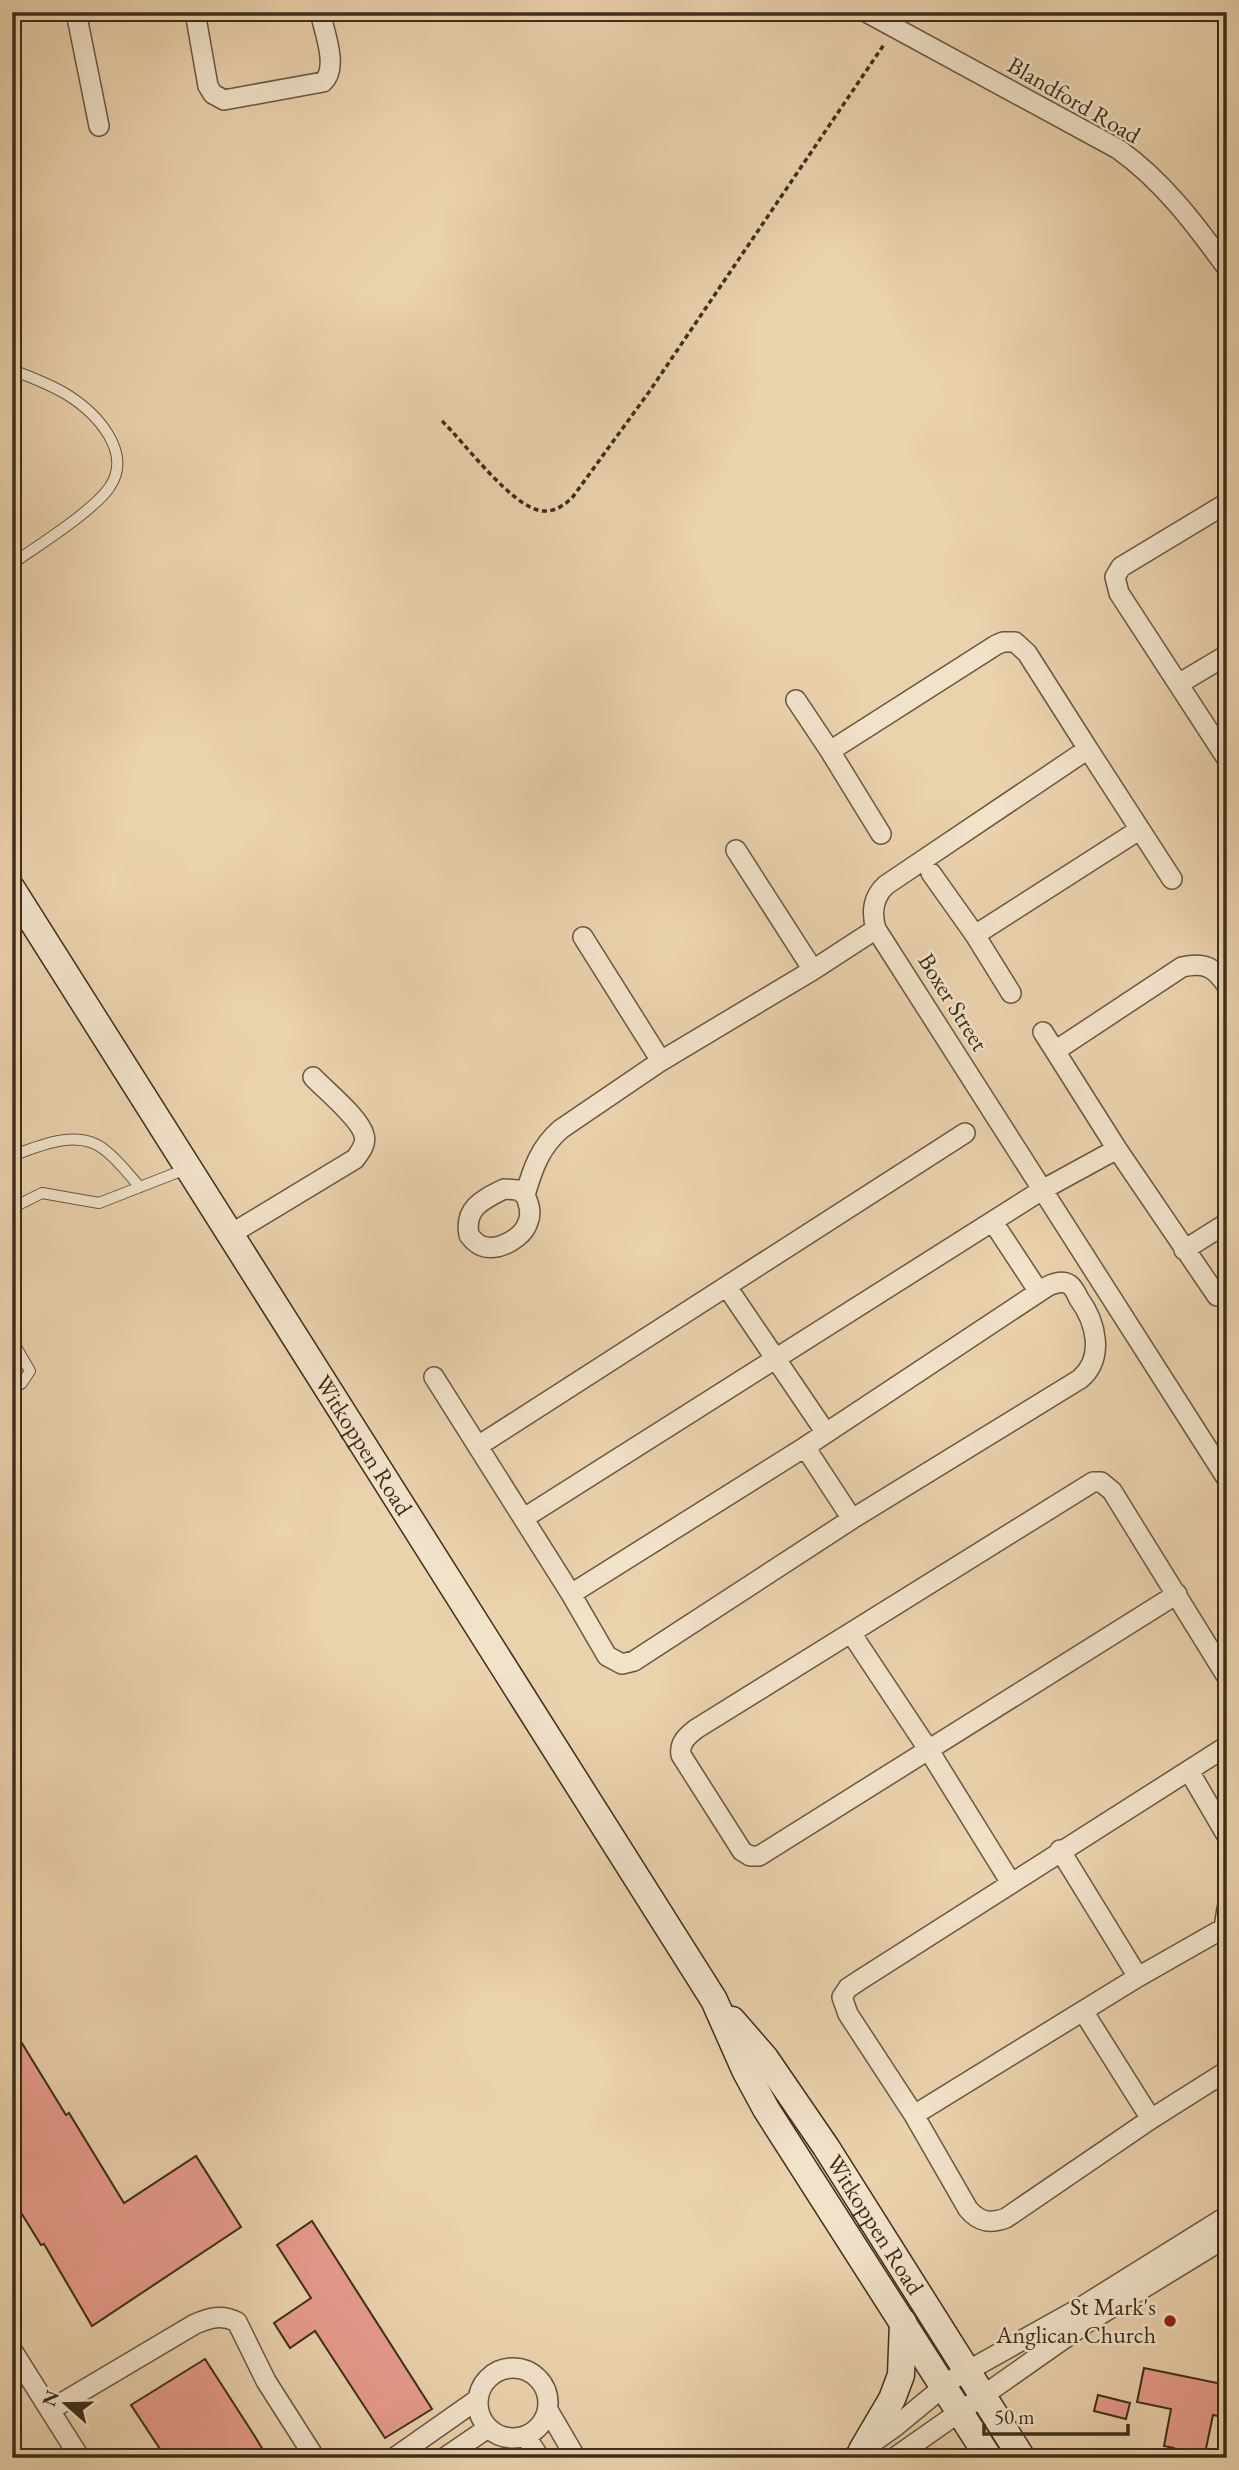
<svg xmlns="http://www.w3.org/2000/svg" width="1239" height="2470" viewBox="0 0 1239 2470" font-family="'EB Garamond',serif">
  <rect width="100%" height="100%" fill="#ead2ad"/>
  <filter id="stains"><feTurbulence type="fractalNoise" baseFrequency=".00286" numOctaves="4"/><feColorMatrix values="0 0 0 0 .2 0 0 0 0 .09 0 0 0 0 .02 0 0 0 .5 -.17"/></filter>
  <radialGradient id="worn" r=".72"><stop offset=".6" stop-color="#630" stop-opacity="0"/><stop offset="1" stop-color="#630" stop-opacity=".3"/></radialGradient>
  <path fill="#e79c8e" stroke="#3e2e1b" stroke-width="2" d="M12,2027L66,2115L69,2113L124,2203L196,2156L241,2227L92,2326L44,2244L41,2245L12,2198Z
    M312,2221L432,2409L385,2438L315,2331L290,2348L274,2323L311,2298L277,2245Z
    M205,2359L254,2435L268,2458H166L131,2405Z
    M1144,2368L1227,2385V2418L1213,2415L1204,2458H1172L1174,2448L1164,2446L1171,2409L1137,2402Z
    M1098,2395L1130,2403L1126,2419L1094,2411Z"/>
  <g fill="none" stroke-linecap="round" stroke-linejoin="round">
    <defs>
      <path id="lane" d="M12,370C31,377 49,384 66,394C97,413 134,453 109,488C92,512 37,546 12,564
        M12,1156C40,1145 80,1128 106,1151C119,1161 129,1175 140,1187
        M12,1208L42,1193L99,1203L186,1169
        M12,1340L30,1371L22,1383L12,1390"/>
      <path id="street" d="M76,12L99,126
        M195,12L208,86L213,94L224,100L323,82C339,68 324,31 320,12
        M866,12L1118,149C1163,181 1195,224 1227,268
        M1227,503L1121,567L1115,577L1119,593L1227,759
        M1180,683L1227,655
        M796,700L830,751L996,645L1003,642H1015L1027,653L1088,749
        M830,751L881,834
        M736,850L813,970
        M931,873L975,935
        M1172,879L1088,749L886,885C873,897 871,912 876,929L1227,1479
        M583,937L661,1061
        M1011,993L975,935L1139,830
        M1043,1032L1117,1149L1217,1296
        M1055,1051L1182,967C1204,962 1215,967 1227,986
        M504,1189L518,1190L525,1195C529,1204 532,1213 528,1222C523,1238 498,1252 482,1246C476,1244 472,1239 469,1235C464,1208 482,1200 504,1189Z
        M525,1195C533,1168 540,1147 561,1129L661,1061L813,970L876,929
        M993,1222L1039,1292
        M231,1234L355,1159C360,1152 367,1144 364,1135C360,1118 325,1090 313,1077
        M1184,1250L1227,1223
        M727,1287L826,1433
        M434,1377L571,1594L607,1656L622,1664L634,1661L852,1519L1080,1379C1105,1358 1096,1322 1079,1299C1077,1295 1074,1288 1070,1285C1063,1280 1055,1283 1048,1286L805,1447L571,1594
        M478,1446L965,1133
        M805,1447L852,1519
        M524,1518L1042,1190L1117,1149
        M1177,1594L759,1856H750L742,1851L681,1755C679,1743 687,1736 696,1729L1093,1482H1101L1112,1491L1227,1677
        M851,1633L928,1749L1011,1883
        M1227,1746L860,1980L848,1988L842,1997L848,2014L914,2115L968,2209C979,2222 990,2224 1006,2218L1151,2119L1227,2071
        M1189,1771L1227,1836
        M1060,1850L1138,1977
        M1227,1909L1224,1928L1227,1933
        M1083,2011L1151,2119
        M914,2115L1138,1977L1224,1928
        M12,2350L80,2458
        M478 2403a35 35 0 1 1 70 0a35 35 0 1 1-70 0Z
        M50,2410L195,2324C209,2318 222,2314 237,2322L266,2381L315,2458
        M548,2410L576,2458
        M526,2437L540,2458
        M394,2458L478,2399
        M444,2458L488,2428
        M851,2458L896,2426L953,2379L1078,2309L1227,2216
        M894,2458L1088,2322L1227,2237"/>
      <g id="secondary">
        <path id="s1" d="M12,889L714,2000L745,2070L766,2109L989,2458"/>
        <path id="s2" d="M732,2020L765,2058L826,2147L1022,2458"/>
        <path d="M862,2450L892,2399L901,2375L903,2322"/>
      </g>
    </defs>
    <use href="#lane" stroke="#695740" stroke-width="12"/>
    <use href="#street" stroke="#695740" stroke-width="22"/>
    <use href="#secondary" stroke="#3e2e1b" stroke-width="29"/>
    <path stroke="#3e2e1b" stroke-width="3.5" stroke-dasharray="5 3.5" stroke-linecap="butt" d="M442,421C464,442 513,509 543,511C555,512 564,505 572,498L649,392L885,43"/>
    <use href="#lane" stroke="#f1e2ca" stroke-width="10"/>
    <use href="#street" stroke="#f1e2ca" stroke-width="19"/>
    <use href="#secondary" stroke="#f1e2ca" stroke-width="26"/>
  </g>
  <circle fill="#8f2418" stroke="#f1e2ca" stroke-width="2.5" cx="1170" cy="2321" r="7"/>
  <g text-anchor="middle" stroke-width="5" stroke-linejoin="round" paint-order="stroke">
    <g font-size="24" fill="#3e2e1b" stroke="#f1e2ca">
      <text transform="translate(1074 100) rotate(30)" y="8">Blandford Road</text>
      <text transform="translate(953 1002) rotate(58)" y="8">Boxer Street</text>
      <text dy="8" stroke="none"><textPath href="#s1" startOffset="658">Witkoppen Road</textPath></text>
      <text dy="8" stroke="none"><textPath href="#s2" startOffset="250">Witkoppen Road</textPath></text>
    </g>
    <g font-size="24" fill="#3e2e1b" stroke="#f1e2ca" text-anchor="end">
      <text x="1156" y="2315">St Mark's<tspan x="1156" dy="28">Anglican Church</tspan></text>
    </g>
  </g>
  <rect width="1239" height="2470" fill="none" stroke="#ead2ad" stroke-width="42"/>
  <rect x="14" y="14" width="1211" height="2442" fill="none" stroke="#3e2e1b" stroke-width="3.5"/>
  <rect x="21" y="21" width="1197" height="2428" fill="none" stroke="#3e2e1b" stroke-width="2"/>
  <g transform="translate(66 2404) rotate(290)" stroke="#f1e2ca" stroke-width="5" paint-order="stroke">
  <path d="M0-5L12 26L0 18L-12 26Z" fill="#3e2e1b"/>
  <text y="-10" font-size="19" font-weight="bold" text-anchor="middle" fill="#3e2e1b">N</text>
  </g>
  <path d="M984 2424v10h144v-10" fill="none" stroke="#3e2e1b" stroke-width="3.5"/>
  <text x="994" y="2424" font-size="21" fill="#3e2e1b" stroke="#f1e2ca" stroke-width="5" paint-order="stroke">50 m</text>
  <rect width="100%" height="100%" filter="url(#stains)"/>
  <rect width="100%" height="100%" fill="url(#worn)"/>
</svg>
